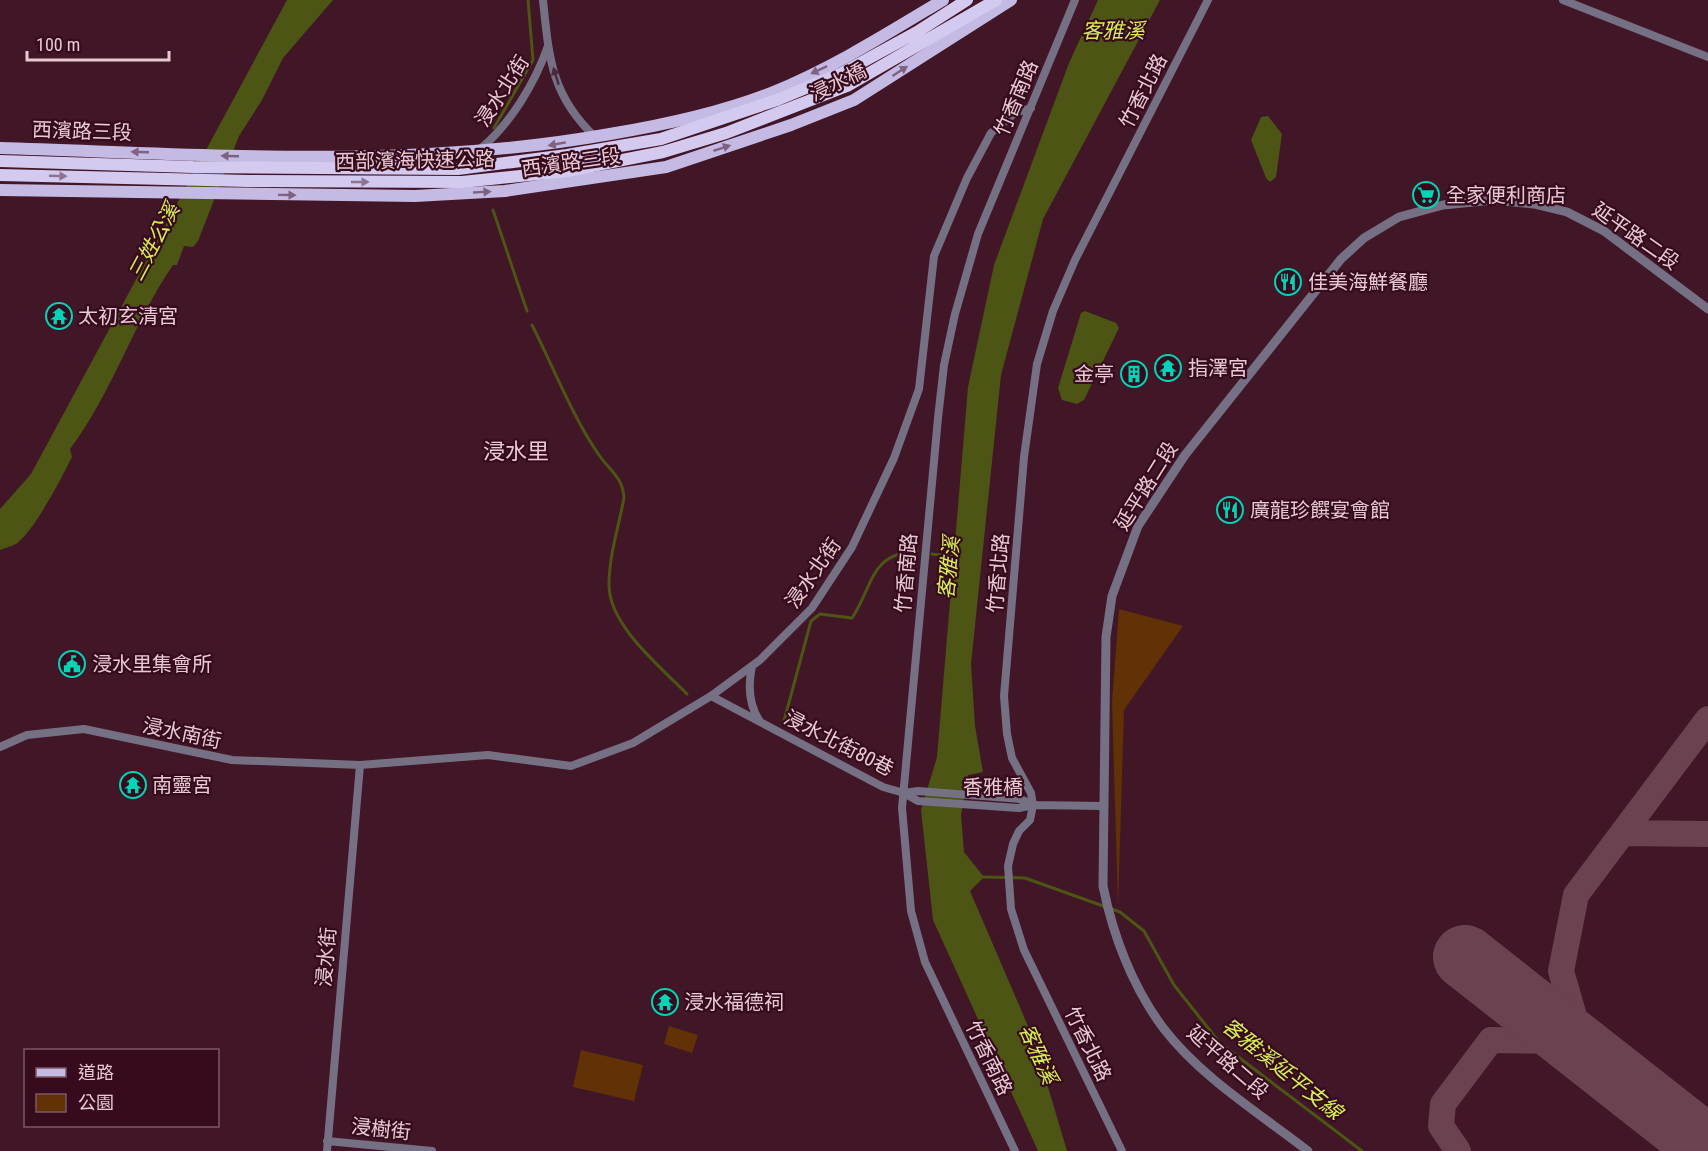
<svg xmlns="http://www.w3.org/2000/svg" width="1708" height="1151" viewBox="0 0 1708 1151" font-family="'Roboto Condensed','Noto Sans TC',sans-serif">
  <rect width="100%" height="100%" fill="#411627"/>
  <path fill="#613205" d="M1119,609L1183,626L1124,710L1118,906L1112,702Z
    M669,1026L698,1035L692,1053L664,1044Z
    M581,1050L643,1065L634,1101L573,1087Z"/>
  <path fill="#4c5514" d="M287,0H333L283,58L262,100L239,136L198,241L193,247L184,246L177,265H173C133,323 113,392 70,449L72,457C62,477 32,536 14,545C10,547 4,548 0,550V509L31,474Z
    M1098,0H1160L1043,219L1001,375L971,664L975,726L983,772L968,775L961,815L964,852L984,877L970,891L1034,1040L1067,1151H1038L933,920L921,810L937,757L968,387L994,265L1069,63Z
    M1268,116L1282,134L1276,177L1270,182L1266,178L1251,140L1261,117Z
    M1085,311L1116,323L1119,328L1084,400L1077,404L1062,400L1058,388L1081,313Z"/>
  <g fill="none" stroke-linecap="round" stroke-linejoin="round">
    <path stroke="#4c5514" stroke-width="3" d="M494,128L533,60L528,0
      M493,210L527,311
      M532,325C552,364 574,420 599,455C610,471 623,477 624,498C619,525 609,556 609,584C608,625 661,667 687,694
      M932,554L954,557
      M784,721L811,621L820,614L852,618C874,585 869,554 917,551
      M983,877L1025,878L1120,912L1144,931L1174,985L1220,1043L1362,1151"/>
    <path stroke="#6a4250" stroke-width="26" d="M1623,833L1708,834
      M1584,1051L1561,971L1576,895L1708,719
      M1458,1151L1441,1126L1443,1104L1491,1040L1557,1041L1584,1051"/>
    <path stroke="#6a4250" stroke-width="64" d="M1465,957L1708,1148"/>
    <path stroke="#767085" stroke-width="8" d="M543,0C549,58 551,95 595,137
      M1563,0L1708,57
      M479,150C510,125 535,83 548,46
      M752,666C748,685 748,703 759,720
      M711,696L883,787L904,793L918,801L1019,808L1033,805L1103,806
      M0,747L27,735L84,729L232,760L360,765L488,755L571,766L633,743L711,696L760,660L812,608L852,547L894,458L919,389L934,256L967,178L991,133L1015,113L1031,108
      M904,793L918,791L1020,799L1033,805
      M327,1141L432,1151
      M327,1151L360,765
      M1015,1151L925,962L911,911L902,808L938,418L944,365L955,314L978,234L1075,0
      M1122,1151L1024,950L1011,909L1008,866L1013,844L1019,831L1030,820L1033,805L1031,793L1012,758L1007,734L1004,696L1024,457L1037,364L1053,311L1075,260L1208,0"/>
    <path stroke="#767085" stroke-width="9" d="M1308,1151C1259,1113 1202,1078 1164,1029C1133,988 1113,936 1103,886L1106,637L1112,596L1138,526L1185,455L1341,259L1364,238L1399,217L1443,205L1494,200L1534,204L1567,212L1604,231L1708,309"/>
    <path stroke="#c5bae4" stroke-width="12" d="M0,148C203,154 409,170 610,134C664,125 720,113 771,93C831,69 888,33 943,0
      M0,190L415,196L505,191L666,167L791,125L854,100L1011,0"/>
    <path stroke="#d4caef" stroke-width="12" d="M0,161L193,167L458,169L567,155L661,139L777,100L842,73L917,32L967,0
      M0,175L248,181L462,182L567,171L663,152L726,133L847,86L996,0"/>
  </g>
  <defs><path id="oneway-solid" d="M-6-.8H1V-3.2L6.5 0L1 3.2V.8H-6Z" transform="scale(1.5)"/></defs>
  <g fill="#7e6281">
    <use href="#oneway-solid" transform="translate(819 70) rotate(155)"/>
    <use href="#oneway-solid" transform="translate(900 71) rotate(-33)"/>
    <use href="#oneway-solid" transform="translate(557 144) rotate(170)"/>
    <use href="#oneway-solid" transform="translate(722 148) rotate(-18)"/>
    <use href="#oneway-solid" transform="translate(140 152) rotate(-178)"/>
    <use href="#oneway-solid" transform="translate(230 156) rotate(-178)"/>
    <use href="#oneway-solid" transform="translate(482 192) rotate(-3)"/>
    <use href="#oneway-solid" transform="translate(287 195) rotate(1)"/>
  </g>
  <use fill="#49293d" href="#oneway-solid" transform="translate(556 76) rotate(-107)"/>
  <g fill="#8d7491">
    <use href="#oneway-solid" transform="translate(58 176) rotate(2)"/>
    <use href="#oneway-solid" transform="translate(360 182)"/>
  </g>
  <defs>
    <symbol id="supermarket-ring" viewBox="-11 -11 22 22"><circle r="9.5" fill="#360b1e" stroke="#02d5b6" stroke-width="1.5"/><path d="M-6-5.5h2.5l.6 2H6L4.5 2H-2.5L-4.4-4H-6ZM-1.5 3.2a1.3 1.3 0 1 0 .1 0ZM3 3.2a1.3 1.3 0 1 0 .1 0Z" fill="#02d5b6"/></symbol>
    <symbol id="restaurant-ring" viewBox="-11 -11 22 22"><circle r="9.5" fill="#360b1e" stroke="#02d5b6" stroke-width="1.5"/><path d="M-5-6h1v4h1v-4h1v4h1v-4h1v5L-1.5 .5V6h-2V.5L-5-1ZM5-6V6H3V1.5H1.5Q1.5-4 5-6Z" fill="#02d5b6"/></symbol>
    <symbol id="temple-ring" viewBox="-11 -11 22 22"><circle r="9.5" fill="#360b1e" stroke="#02d5b6" stroke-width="1.5"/><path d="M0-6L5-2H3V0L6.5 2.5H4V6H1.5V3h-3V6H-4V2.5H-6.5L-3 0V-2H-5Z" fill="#02d5b6"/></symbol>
    <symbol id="building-ring" viewBox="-11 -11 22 22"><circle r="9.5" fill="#360b1e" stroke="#02d5b6" stroke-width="1.5"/><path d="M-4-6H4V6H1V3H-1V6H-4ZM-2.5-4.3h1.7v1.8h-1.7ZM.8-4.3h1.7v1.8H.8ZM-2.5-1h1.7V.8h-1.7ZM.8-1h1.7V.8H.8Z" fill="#02d5b6"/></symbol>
    <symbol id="civic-ring" viewBox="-11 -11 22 22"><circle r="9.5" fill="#360b1e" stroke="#02d5b6" stroke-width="1.5"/><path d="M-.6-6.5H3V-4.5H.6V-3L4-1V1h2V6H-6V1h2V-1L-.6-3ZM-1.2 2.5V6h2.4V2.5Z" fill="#02d5b6"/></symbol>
  </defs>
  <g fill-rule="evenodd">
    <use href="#supermarket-ring" x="1411" y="180" width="30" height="30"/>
    <use href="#restaurant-ring" x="1273" y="267" width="30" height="30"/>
    <use href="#temple-ring" x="44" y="301" width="30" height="30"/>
    <use href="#temple-ring" x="1153" y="353" width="30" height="30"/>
    <use href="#building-ring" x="1119" y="359" width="30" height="30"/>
    <use href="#restaurant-ring" x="1215" y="495" width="30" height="30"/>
    <use href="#civic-ring" x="57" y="649" width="30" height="30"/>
    <use href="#temple-ring" x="118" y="770" width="30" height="30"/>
    <use href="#temple-ring" x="650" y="987" width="30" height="30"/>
  </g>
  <g text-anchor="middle" stroke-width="4.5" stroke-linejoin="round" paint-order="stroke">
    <g font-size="20" fill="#e8cad3" stroke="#360b1e">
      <text transform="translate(838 82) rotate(-26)" y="7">浸水橋</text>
      <text transform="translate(502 91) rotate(-57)" y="7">浸水北街</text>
      <text transform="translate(1143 91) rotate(-63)" y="7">竹香北路</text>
      <text transform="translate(1016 98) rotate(-67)" y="7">竹香南路</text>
      <text transform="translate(82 131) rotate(2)" y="7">西濱路三段</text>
      <text transform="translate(415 160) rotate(-1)" y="7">西部濱海快速公路</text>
      <text transform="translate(571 162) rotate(-8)" y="7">西濱路三段</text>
      <text transform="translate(1636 236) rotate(35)" y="7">延平路二段</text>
      <text transform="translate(1146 486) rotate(-58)" y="7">延平路二段</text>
      <text transform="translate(813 573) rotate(-55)" y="7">浸水北街</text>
      <text transform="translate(906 573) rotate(-85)" y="7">竹香南路</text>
      <text transform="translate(998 573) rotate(-85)" y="7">竹香北路</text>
      <text transform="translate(182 733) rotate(12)" y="7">浸水南街</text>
      <text transform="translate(839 743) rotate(27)" y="7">浸水北街80巷</text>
      <text x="993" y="794">香雅橋</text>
      <text transform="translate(326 957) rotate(-85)" y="7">浸水街</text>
      <text transform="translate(1088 1044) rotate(64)" y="7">竹香北路</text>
      <text transform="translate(989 1058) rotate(64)" y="7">竹香南路</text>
      <text transform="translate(1228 1062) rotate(41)" y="7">延平路二段</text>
      <text transform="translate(381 1129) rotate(6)" y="7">浸樹街</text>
    </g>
    <g font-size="20" fill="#e8cad3" stroke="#360b1e" text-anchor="start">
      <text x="1446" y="202">全家便利商店</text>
      <text x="1308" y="289">佳美海鮮餐廳</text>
      <text x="78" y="323">太初玄清宮</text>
      <text x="1188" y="375">指澤宮</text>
      <text x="1114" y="381" text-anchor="end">金亭</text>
      <text x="1250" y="517">廣龍珍饌宴會館</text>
      <text x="92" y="671">浸水里集會所</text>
      <text x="152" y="792">南靈宮</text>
      <text x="684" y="1009">浸水福德祠</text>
    </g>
    <g font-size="21" font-style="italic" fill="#d6ed55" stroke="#360b1e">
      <text x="1113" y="38">客雅溪</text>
      <text transform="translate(154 242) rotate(-62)" y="7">三姓公溪</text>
      <text transform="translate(949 568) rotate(-84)" y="7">客雅溪</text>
      <text transform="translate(1038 1054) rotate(66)" y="7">客雅溪</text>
      <text transform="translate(1282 1069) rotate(39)" y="7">客雅溪延平支線</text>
    </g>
    <g font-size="22" fill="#e8cad3" stroke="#360b1e">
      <text x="516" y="459">浸水里</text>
    </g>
  </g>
  <rect x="24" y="1049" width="195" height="78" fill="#360b1e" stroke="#7d5766" stroke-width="1.5"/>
  <rect x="36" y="1068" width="30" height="9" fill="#c5bae4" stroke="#7d5766" stroke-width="1.5"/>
  <text x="78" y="1079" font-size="18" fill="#e8cad3">道路</text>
  <rect x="36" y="1094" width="30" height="18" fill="#613205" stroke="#7d5766" stroke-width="1.5"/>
  <text x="78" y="1109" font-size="18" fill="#e8cad3">公園</text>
  <path d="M27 51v9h142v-9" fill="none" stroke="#e8cad3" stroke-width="3"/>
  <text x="36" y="51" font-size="18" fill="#e8cad3" stroke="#360b1e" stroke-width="4.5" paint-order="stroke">100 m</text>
</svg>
